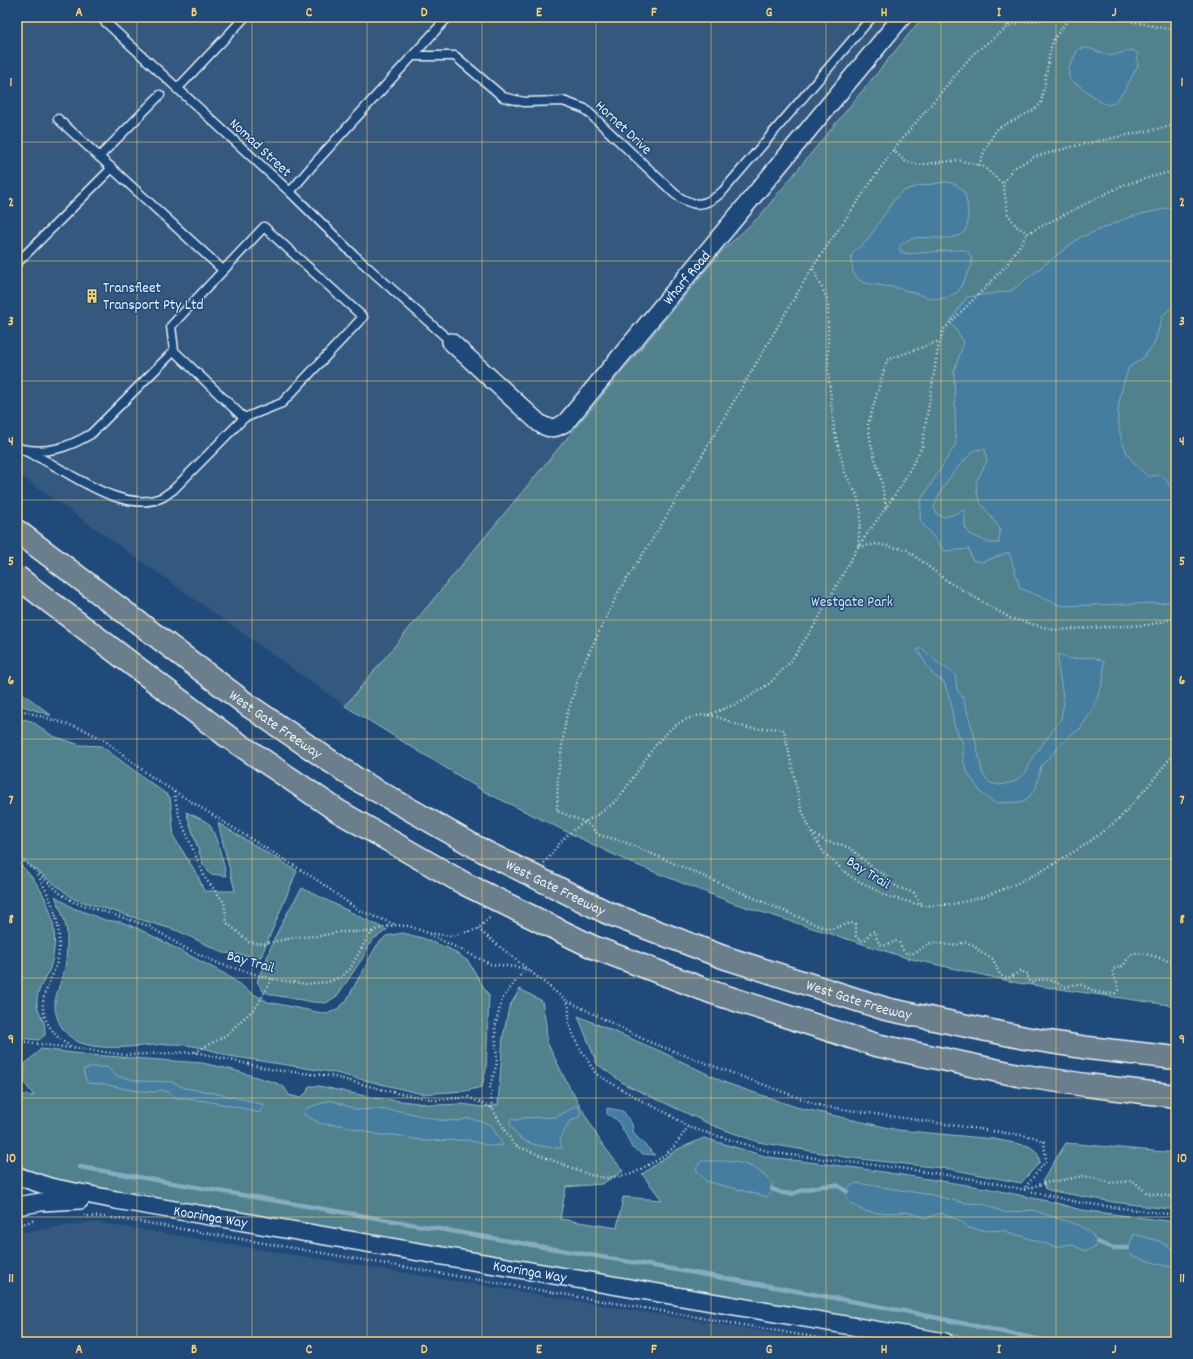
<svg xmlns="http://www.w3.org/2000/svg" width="1193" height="1359" viewBox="0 0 1193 1359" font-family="Dekko,sans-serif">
  <rect width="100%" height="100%" fill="#1f4a7a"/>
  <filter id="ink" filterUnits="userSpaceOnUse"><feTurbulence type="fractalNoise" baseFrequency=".025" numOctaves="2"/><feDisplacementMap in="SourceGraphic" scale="8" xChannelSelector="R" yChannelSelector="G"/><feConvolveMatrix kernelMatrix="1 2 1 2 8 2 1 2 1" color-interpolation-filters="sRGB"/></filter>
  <g filter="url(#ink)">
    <path fill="#35587e" d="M17,17H923L759,217L345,706L17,473Z
      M94,1222L827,1342H17V1235L23,1232Z"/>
    <path fill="#51818c" stroke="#9cb9c2" d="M923,17H1176V1006L1018,983L907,958L733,903L629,862L485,792L345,706L722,251L759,217Z
      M17,689L51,715H49L17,704Z
      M17,718L31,721L53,736L80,745L101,746L170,797L174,837L198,876L204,891H235L218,823L297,871L261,957L224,953L178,931L74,899L17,855Z
      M186,812C192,815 205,820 209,824C215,831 225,867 226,876L210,874L203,864Z
      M17,862C24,867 29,874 34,880C53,906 60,937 50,968C46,978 36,991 37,1002C37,1010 42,1016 44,1023C45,1026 45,1031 45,1035L39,1040L17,1038Z
      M302,888L387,930L372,940L362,959L337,996L326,1003L313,1002L273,995L263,991L257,981C265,967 268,952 275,937C283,920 292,904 302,888Z
      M55,896L73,908L82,911L105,920L121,922L139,929L225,974L250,992L268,1002L327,1014L339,1008L346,1001L377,945L386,936L403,933L422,938L450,949L468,961L489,996L486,1070L482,1087L465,1091L422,1094L331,1072L229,1056C210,1049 190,1044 169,1044C142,1045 106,1052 81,1043C65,1037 54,1020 55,1002C56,993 63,977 65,967C67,957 67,946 67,936C67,923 60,908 55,896Z
      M520,989L542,1001L546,1024L547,1042L565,1079L600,1141L623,1171L602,1184L566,1187L560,1219L617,1228L623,1197L662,1200L642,1174L676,1150L704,1138L768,1157L857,1168L986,1188L1056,1203L1081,1210L1176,1222V1342H994L159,1199C143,1188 133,1194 117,1192C93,1189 59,1182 36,1173C30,1171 23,1167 17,1163V1094L34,1096L24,1082L25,1064L41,1049L91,1055L202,1063L230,1069L276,1083L284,1087L289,1095L300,1098L307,1092L309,1086H319L374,1098L436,1105L462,1104L482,1107L498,1105L503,1037L509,1007Z
      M578,1016L662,1052L726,1083L796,1107L898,1130L994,1139L1029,1146L1037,1152L1040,1162L1021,1183L950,1169L851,1158L758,1142L714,1126L626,1085L597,1064Z
      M1066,1143L1176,1153V1210L1113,1202L1052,1191L1046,1189L1043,1180Z"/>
    <path fill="#457d9f" stroke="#86abc3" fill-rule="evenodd" d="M1088,48L1110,56L1133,50L1137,53L1138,65L1125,90L1115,102L1108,105L1101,102L1069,78V68L1078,49Z
      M946,182C952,182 961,187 964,192C968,200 971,227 963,233C946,246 913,228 899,247L901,252L908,254L954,250H965L969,253L972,260L971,267L958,292L946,298L933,299L898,288L864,283L858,279L853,272L851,257L853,252L867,241L894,200L903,191L918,186Z
      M1176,206V304L1163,315L1154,344L1142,359L1129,367C1118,399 1112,421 1127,453C1132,462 1141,470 1148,477C1164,473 1162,475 1171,488L1176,489V600L1162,603L1062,606L1020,588L1009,552L982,562L972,560L969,549L945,551L920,521L921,500L956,444L954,371L964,342L950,321L967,297L1011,291L1079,238L1130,217ZM985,449L987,461L976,482L977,492L980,502L1000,529L999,543H989L970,534L965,527V510L946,517L938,515L934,508C942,483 957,467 975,450Z
      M917,649H923L938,663L955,674L957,690L962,696L974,734L983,775L990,783L1000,785L1014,782L1026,772L1035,754L1061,720L1064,702L1058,666V654L1070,659L1093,657L1104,662L1103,682L1092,711L1080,729L1069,736L1041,766L1036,788L1027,799L1020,802L995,803L982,794L967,772L963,760V744L954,725L951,702L944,682L933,675Z
      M91,1067H107L116,1076L140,1081L172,1082L185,1088L204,1091L251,1101L264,1105L259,1113L246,1109L206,1101L176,1098L171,1093L163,1090L153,1092L131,1090L104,1084L87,1083L83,1070Z
      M331,1100L357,1110L376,1109L400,1111L439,1120L458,1121L469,1118L491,1125L503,1145L490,1146L468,1140L424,1141L395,1135H380L341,1125L322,1124L304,1115L307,1108Z
      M577,1105L580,1110V1116L569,1122L560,1140L562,1148C549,1148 527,1145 518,1136C515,1133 513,1129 510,1125L511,1119L517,1120L523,1118L557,1117Z
      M607,1108L619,1110L624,1112L632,1124L634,1134L655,1155L643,1154L632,1148L626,1135L617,1120L607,1114Z
      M701,1161C720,1161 744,1159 760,1172C764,1175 768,1179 772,1183V1192L767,1197L706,1181L696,1169Z
      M856,1183L932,1195L965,1203L985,1204L1005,1213L1032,1210L1078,1225L1090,1232L1097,1242L1096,1247L1086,1251L1070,1244L1056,1247L1002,1230L990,1231L969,1228L961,1221L941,1213L926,1218L907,1212L879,1213L864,1211L850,1203L846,1196L847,1189Z
      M1134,1234L1159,1241L1176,1251V1267L1165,1266L1130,1255L1128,1248Z"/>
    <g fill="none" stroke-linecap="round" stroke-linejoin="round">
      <path stroke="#86abc3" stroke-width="4.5" d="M80,1167L764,1285L909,1312L1051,1342
        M772,1189L782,1193L792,1194L803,1190L823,1186L836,1185L847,1191
        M1097,1242L1114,1248H1128"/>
      <defs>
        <path id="service" d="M100,17L290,192L354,255L451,342
          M413,56H455L503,97L524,102L563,101L585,109L675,194C693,208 706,207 723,191L872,17
          M177,89L245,17
          M58,119L223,270
          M99,157L160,95
          M290,192L313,165L448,17
          M17,263L112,168
          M174,351L171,326L264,227L363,317L282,403L244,418
          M17,447C30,453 43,459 55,466C83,482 129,513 163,497C166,495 170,492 173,490L244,418L174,351L91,434C67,448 48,454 21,449"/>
        <g id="minor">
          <path id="s1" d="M451,342L539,423C549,430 556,429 566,422L902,17"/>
          <path id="s2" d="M17,1176L50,1187L116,1200L945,1342"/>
          <path d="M17,1206L41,1202L80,1200"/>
        </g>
        <g id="motorway">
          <path id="s3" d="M17,531L249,706L358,780"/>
        </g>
      </defs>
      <use href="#service" stroke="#e8f1f8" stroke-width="11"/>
      <use href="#minor" stroke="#e8f1f8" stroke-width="20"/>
      <use href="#motorway" stroke="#e8f1f8" stroke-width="25"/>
      <path stroke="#e8f1f8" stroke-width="2.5" stroke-dasharray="1 3" stroke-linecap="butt" d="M1006,17L1008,27
        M1176,31L1122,19L1057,18L1021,22L1008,27L973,54L893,150L812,268L659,529L619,591L582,667L566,718L558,775L557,811L585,822L599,835L622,841L819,926L831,929L851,923L856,924V936L861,941L865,940L872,931L875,932C876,935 876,939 878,941C882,949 890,944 895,941L899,942L903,950L907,954L916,953C938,931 944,953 964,942L973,945L982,953L993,959C1000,976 1003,985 1020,971L1028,974V980L1031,983L1041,979L1053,981L1065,987L1076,984L1082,985L1096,992L1106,994L1115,993L1118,990C1118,983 1116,979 1112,974L1113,969L1123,966C1126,962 1128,956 1133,954C1141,950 1168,961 1176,964
        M893,150L905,161L919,165L957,160L979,165L984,167L1003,184
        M979,165L985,150L996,130L1002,126L1034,110L1041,103L1051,47L1054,39L1069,18
        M1028,233L1016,226L1008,214L1003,184L1012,169L1034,157L1079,145L1176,125
        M813,269L828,301V370L834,430L845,473L857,495L861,513L858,547L877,544L907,550L947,581L1010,618L1054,630L1148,625L1176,618
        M886,507L881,479L871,444L868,424L887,360L939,341
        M17,709L83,729L104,740L153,778L317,880L358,910L394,924
        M708,715L743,701L770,683L791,661L814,626L858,547L899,489L922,447L938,349L943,330L990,283L1008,263L1028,233L1123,185L1176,170
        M174,792L179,816L205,878L224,902L227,923L249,942L263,944L297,937L320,936L339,932H372
        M812,833L827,842L842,845L850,848L872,867L885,875L890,881L897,887L914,893L922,905
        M17,857L37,872L60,893L74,902L149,926L183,947L220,964L272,979L306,984L328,982L341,977L350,969L366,940L375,930L394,925L409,926L428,933L451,936L478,929L491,916
        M544,863C553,853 559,842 570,833C583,821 605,813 616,800C643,772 661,714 708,715C721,716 732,724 745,727C759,731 771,726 784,730L801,808L813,836L825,854L851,877L889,897L926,906L954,904L983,897L1011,886L1040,872L1085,845L1119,819L1149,785L1176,751
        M874,869L875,874C879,879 882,881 889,880
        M38,875C51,900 60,917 59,947C59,980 28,998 52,1030C59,1039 66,1045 76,1048L126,1055L195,1052L274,1070L331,1076L396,1093L437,1100L468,1097L492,1108L514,1145L590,1175L606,1178L632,1174L661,1158L673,1148L688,1127
        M478,929L567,1001L569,1008V1024L578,1045L596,1074L642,1101L667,1113L688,1127L774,1153L906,1169L986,1181L1081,1203L1176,1215
        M429,934L490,964L525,968
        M568,1001L649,1042L821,1106L1034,1137L1044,1142L1046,1161L1024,1189
        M17,1041L70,1048
        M195,1052L225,1036L257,1006L272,979
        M492,1108L490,1086L497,1063L495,1027L502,999L526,968
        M1024,1189L1046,1183L1084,1176L1112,1183L1133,1181L1147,1193L1176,1197
        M84,1216L106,1217L147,1223L842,1342
        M17,1226L35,1220"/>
      <use href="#service" stroke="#1f4a7a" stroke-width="8"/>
      <use href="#minor" stroke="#1f4a7a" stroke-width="17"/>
      <use href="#motorway" stroke="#6b7e8b" stroke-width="22"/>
      <defs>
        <g id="motorway-bridge">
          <path d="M17,577L227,736L338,811L465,884L593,947L711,992L876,1045L1018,1075L1086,1085L1176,1096"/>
          <path id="s4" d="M358,780L483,851L608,913L723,957L886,1009L1025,1038L1088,1048L1176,1058"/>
        </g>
      </defs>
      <use href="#motorway-bridge" stroke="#e8f1f8" stroke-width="25" stroke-linecap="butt"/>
      <use href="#motorway-bridge" stroke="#6b7e8b" stroke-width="22"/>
    </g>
  </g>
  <path fill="none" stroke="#ffd166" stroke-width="1" stroke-opacity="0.55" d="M137,17V1342M252,17V1342M367,17V1342M482,17V1342M596,17V1342M711,17V1342M826,17V1342M941,17V1342M1056,17V1342M17,142H1176M17,261H1176M17,381H1176M17,500H1176M17,620H1176M17,739H1176M17,859H1176M17,978H1176M17,1098H1176M17,1217H1176"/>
  <defs>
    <symbol id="building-bare" viewBox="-9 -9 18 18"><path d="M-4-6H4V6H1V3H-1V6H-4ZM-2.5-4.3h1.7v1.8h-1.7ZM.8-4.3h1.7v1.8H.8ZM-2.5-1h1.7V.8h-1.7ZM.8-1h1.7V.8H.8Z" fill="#ffd166" stroke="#1f4a7a" stroke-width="2.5" paint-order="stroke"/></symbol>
  </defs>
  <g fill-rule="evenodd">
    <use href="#building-bare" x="82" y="286" width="20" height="20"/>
  </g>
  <g text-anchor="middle" stroke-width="3" stroke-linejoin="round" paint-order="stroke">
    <g font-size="15" fill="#e8f1f8" stroke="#1f4a7a">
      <text transform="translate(624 127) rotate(43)" y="5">Hornet Drive</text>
      <text transform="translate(261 147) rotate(43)" y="5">Nomad Street</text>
      <text dy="5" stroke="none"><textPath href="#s1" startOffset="337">Wharf Road</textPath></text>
      <text dy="5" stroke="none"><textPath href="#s3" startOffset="323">West Gate Freeway</textPath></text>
      <text transform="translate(869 872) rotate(32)" y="5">Bay Trail</text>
      <text dy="5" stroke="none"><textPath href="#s4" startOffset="225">West Gate Freeway</textPath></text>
      <text transform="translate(251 961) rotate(16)" y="5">Bay Trail</text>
      <text dy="5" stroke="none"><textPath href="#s4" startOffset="549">West Gate Freeway</textPath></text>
      <text dy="5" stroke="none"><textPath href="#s2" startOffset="198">Kooringa Way</textPath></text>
      <text dy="5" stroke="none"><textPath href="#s2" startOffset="522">Kooringa Way</textPath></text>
    </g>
    <g font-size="15" fill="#e8f1f8" stroke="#1f4a7a" text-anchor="start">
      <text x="103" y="292">Transfleet<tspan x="103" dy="17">Transport Pty Ltd</tspan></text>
    </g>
    <g font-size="15" fill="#d1e0e8" stroke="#1f4a7a">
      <text x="852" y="606">Westgate Park</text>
    </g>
  </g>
  <rect width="1193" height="1359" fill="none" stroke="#1f4a7a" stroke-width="44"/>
  <rect x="22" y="22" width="1149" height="1315" fill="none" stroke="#ffd166" stroke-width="1.5"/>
  <g font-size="13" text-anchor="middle" font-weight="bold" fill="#ffd166">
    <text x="79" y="16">A</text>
    <text x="194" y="16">B</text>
    <text x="309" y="16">C</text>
    <text x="424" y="16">D</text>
    <text x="539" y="16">E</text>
    <text x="654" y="16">F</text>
    <text x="769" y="16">G</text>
    <text x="884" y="16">H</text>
    <text x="999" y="16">I</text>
    <text x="1114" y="16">J</text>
    <text x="11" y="86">1</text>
    <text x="1182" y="86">1</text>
    <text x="11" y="206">2</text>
    <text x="1182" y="206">2</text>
    <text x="11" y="325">3</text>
    <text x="1182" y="325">3</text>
    <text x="11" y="445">4</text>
    <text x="1182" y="445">4</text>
    <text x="11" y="565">5</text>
    <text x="1182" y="565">5</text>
    <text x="11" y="684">6</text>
    <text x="1182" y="684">6</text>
    <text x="11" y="804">7</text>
    <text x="1182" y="804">7</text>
    <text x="11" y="923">8</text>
    <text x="1182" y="923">8</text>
    <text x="11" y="1043">9</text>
    <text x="1182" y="1043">9</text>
    <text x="11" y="1162">10</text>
    <text x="1182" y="1162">10</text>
    <text x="11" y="1282">11</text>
    <text x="1182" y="1282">11</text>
    <text x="79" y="1353">A</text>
    <text x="194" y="1353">B</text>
    <text x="309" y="1353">C</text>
    <text x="424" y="1353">D</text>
    <text x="539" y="1353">E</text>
    <text x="654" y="1353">F</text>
    <text x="769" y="1353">G</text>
    <text x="884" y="1353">H</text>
    <text x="999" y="1353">I</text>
    <text x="1114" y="1353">J</text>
  </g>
</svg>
